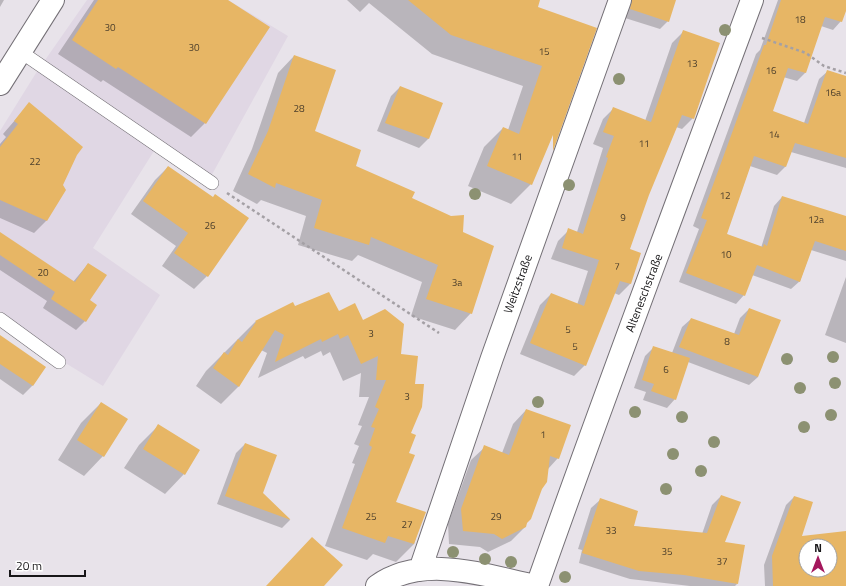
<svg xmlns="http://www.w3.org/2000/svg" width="846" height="586" viewBox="0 0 846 586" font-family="'Titillium Web',sans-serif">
  <rect width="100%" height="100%" fill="#e8e3ea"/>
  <path fill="#e0d7e4" d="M87,0H228L288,36L209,180L159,143L93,248L160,295L103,386L0,323V131L36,73Z"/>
  <path fill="#0003" fill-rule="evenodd" d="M0,0H4L0,7Z
    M94,0H226L205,123L191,137L103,80L101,82L58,54Z
    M347,0H539L536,8L555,128L531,184L511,204L468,186L484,147L503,128L508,130L523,86L432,54L369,3L360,12Z
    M631,0H675L668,21L660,29L625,18Z
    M778,0H846V7L841,21L833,30L821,26L805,73L797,81L783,77L771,112L804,123L819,79L828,71L846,77V168L791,152L785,167L777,175L750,166L726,234L761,248L774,206L782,197L846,217V261L811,250L800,281L791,289L752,275L744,295L736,304L679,282L699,229L693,226L756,54L760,50Z
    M683,32L693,118L682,129L676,127L648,195L629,250L640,254L630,284L619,295L614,293L585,365L574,376L520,354L540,305L551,294L577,305L588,271L551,259L558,241L569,230L577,232L603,148L593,144L603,119L614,108L645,121L672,43Z
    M294,56L313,132L355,167L411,198L462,233L471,313L455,330L411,316L422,282L358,255L352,261L298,245L306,216L261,200L257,204L233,191L252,149L278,73Z
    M400,87L441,103L428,139L419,148L377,131L391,96Z
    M29,104L76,155L62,185L65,190L46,221L34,233L0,218V144L6,137L3,134Z
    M168,167L212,198L247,218L207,276L194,289L162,266L176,246L131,214L155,180Z
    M0,233L73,282L88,264L89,300L85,321L76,330L43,308L47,301L0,270Z
    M846,277V343L825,335Z
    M293,304L295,307L338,312L362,321L400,355L410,434L408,454L395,502L424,513L414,544L396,562L373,554L367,560L325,546L355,464L352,463L359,446L354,444L362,426L358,425L369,397H359L361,373L343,381L330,352L323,356L321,351L305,359L303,356L258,378L267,353L261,350L238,387L221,404L196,386L206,371L255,322Z
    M749,309L758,377L749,385L688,362L675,399L667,408L643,400L646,392L634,388L645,356L654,347L672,353L682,327L691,319L734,334L740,318Z
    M0,337L45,367L32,386L23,395L0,379Z
    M101,403L103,456L84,476L58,460L81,423Z
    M526,410L558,458L548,469L525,527L511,541L488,552L480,547L449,544L448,524L471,460L485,447L502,453L513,424Z
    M158,426L184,474L165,494L124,468L139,445Z
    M245,444L261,493L290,520L282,528L217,504L236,453Z
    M721,496L723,542L737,584L735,586H690L630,579L579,563L582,550L578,549L591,508L600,500L632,526L702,534L712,505Z
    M794,497L800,537L846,532V586H765L764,565L786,505ZM806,546H830V570H806Z"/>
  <path fill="#e7b665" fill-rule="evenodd" d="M98,0H228L270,27L206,124L118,67L116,69L72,40Z
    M408,0H540L538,7L597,28L553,151V135L532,185L487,166L503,127L519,134L542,66L451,35Z
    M632,0H676L669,22L630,9Z
    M781,0H846V11L842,22L825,17L806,73L788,68L773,111L808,124L827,70L846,76V158L795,143L786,167L754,156L727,234L763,247L764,244L767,246L782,196L846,216V251L815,241L800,282L757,265L745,296L686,273L707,220L701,218L764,45H766Z
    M683,30L720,43L694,119L682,115L649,195L630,249L641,253L631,284L620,281L586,366L530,343L551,293L584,306L599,260L562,248L568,228L583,234L608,158L606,157L614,136L603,132L613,107L651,122Z
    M294,55L336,70L315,131L361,150L356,166L415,192L412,198L451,216L464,215L463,232L494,246L472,314L426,299L438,265L371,237L369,245L314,228L322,200L276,183L275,188L248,174L268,131Z
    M400,86L443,103L429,139L385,123Z
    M29,102L83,147L77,155L63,185L66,190L47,221L0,200V147L18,124L14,121Z
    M168,166L213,197L215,194L249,218L208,277L174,253L188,233L143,201Z
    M0,232L75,282L88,263L107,275L90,300L97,305L86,322L51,299L55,292L0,255Z
    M329,292L339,311L355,303L363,320L385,309L404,324L401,354L418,356L415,384H424L422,407L411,433L416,435L409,453L415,455L396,502L426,512L414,544L388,536L385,543L342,528L372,447L369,445L375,428L371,427L379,409L375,407L386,380H376L378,356L361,364L348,335L340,339L338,334L322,342L321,339L275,362L284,335L275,330L239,387L213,368L224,352L228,355L238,339L242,342L256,322L255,321L293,302L295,306Z
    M749,308L781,320L758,377L679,347L691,318L739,335Z
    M0,335L46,367L33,386L0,364Z
    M653,346L690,358L676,400L651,391L654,384L642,380Z
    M101,402L128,419L104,457L77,440Z
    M526,409L571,425L559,459L550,456L547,482L542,489L531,519L527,523L526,527L502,539L494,534L463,531L461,509L484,445L509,455Z
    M158,424L200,450L185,475L143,449Z
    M245,443L277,455L263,493L291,520L225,496Z
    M721,495L741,502L725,542L745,545L738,584L684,575L639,571L582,553L600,498L638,511L634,526L707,533Z
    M794,496L813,502L802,536L846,531V586H773L772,556ZM806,546H830V570H806Z
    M312,537L343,565L324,586H266Z"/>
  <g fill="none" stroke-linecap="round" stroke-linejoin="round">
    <defs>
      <path id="service" d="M21,52L212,183
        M0,319L59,362"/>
      <path id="minor" d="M420,570L492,358L620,0
        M377,586C424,553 485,576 536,586
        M537,586C606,390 680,195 752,0"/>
      <path id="secondary" d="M0,84L53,0"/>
    </defs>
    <use href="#service" stroke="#747076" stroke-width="14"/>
    <use href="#minor" stroke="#747076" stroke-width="24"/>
    <use href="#secondary" stroke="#747076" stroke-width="24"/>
    <path stroke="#a4a0a5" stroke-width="2.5" stroke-dasharray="3 3" stroke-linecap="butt" d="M762,38L806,53L824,66L846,73
      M227,193L439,333"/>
    <use href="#service" stroke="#fff" stroke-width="13"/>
    <use href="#minor" stroke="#fff" stroke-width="22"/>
    <use href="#secondary" stroke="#fff" stroke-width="22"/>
  </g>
  <g fill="#8c9172">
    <circle cx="725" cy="30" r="6"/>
    <circle cx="619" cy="79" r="6"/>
    <circle cx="569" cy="185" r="6"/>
    <circle cx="475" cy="194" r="6"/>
    <circle cx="833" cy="357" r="6"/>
    <circle cx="787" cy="359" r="6"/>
    <circle cx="835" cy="383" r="6"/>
    <circle cx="800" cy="388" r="6"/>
    <circle cx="538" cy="402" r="6"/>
    <circle cx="635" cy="412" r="6"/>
    <circle cx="831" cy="415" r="6"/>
    <circle cx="682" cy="417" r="6"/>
    <circle cx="804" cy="427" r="6"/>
    <circle cx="714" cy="442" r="6"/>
    <circle cx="673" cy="454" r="6"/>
    <circle cx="701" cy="471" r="6"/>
    <circle cx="666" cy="489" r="6"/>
    <circle cx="453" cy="552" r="6"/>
    <circle cx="485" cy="559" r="6"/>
    <circle cx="511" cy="562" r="6"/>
    <circle cx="565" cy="577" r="6"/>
  </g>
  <g text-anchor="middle" stroke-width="3" stroke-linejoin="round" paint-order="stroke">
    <g font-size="10" fill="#4b3e2b">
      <text x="800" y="23">18</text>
      <text x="110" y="31">30</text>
      <text x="194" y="51">30</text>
      <text x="544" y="55">15</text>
      <text x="692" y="67">13</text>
      <text x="771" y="74">16</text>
      <text x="833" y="96">16a</text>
      <text x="299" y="112">28</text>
      <text x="774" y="138">14</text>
      <text x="644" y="147">11</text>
      <text x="517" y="160">11</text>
      <text x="35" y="165">22</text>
      <text x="725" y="199">12</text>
      <text x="623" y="221">9</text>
      <text x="816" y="223">12a</text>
      <text x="210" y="229">26</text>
      <text x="726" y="258">10</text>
      <text x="617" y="270">7</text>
      <text x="43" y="276">20</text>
      <text x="457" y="286">3a</text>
      <text x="568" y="333">5</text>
      <text x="371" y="337">3</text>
      <text x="727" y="345">8</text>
      <text x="575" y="350">5</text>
      <text x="666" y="373">6</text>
      <text x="407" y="400">3</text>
      <text x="543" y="438">1</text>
      <text x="371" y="520">25</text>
      <text x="496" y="520">29</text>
      <text x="407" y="528">27</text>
      <text x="611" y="534">33</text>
      <text x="667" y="555">35</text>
      <text x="722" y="565">37</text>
    </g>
    <g font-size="12" fill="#171618" stroke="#fff">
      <text transform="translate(518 284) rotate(-70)" y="4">Weitzstraße</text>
      <text transform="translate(644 293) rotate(-69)" y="4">Alteneschstraße</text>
    </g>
  </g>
  <g transform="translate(818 558)"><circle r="19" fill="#ffffff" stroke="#a2a2a3"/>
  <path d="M0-3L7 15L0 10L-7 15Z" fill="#a4175c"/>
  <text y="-6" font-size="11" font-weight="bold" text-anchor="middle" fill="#171618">N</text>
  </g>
  <path d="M10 570v6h75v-6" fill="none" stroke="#171618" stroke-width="2"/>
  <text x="16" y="570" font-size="12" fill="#171618" stroke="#ffffff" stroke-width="3" paint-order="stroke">20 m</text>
</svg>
